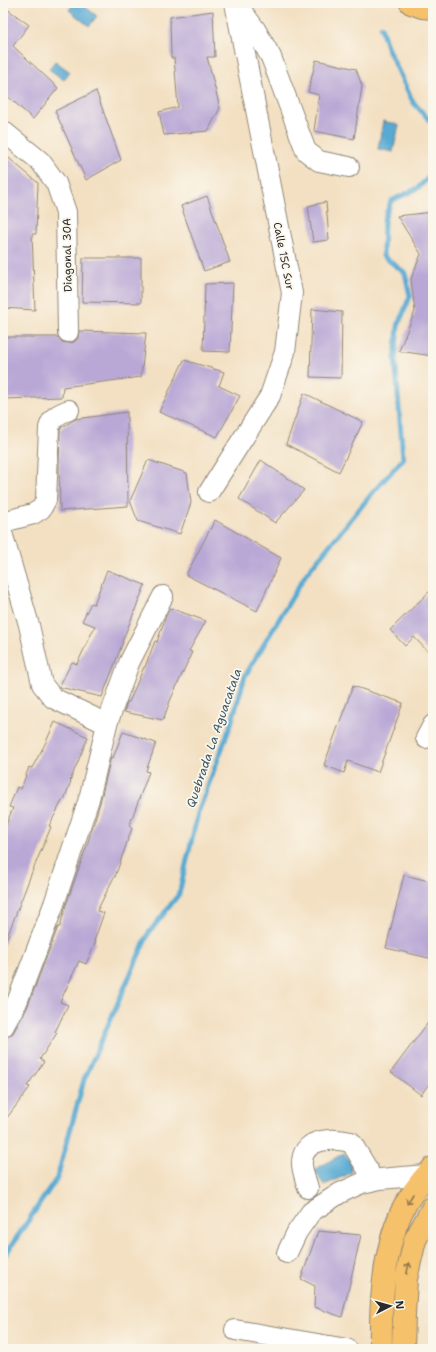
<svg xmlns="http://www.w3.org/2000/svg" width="436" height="1352" viewBox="0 0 436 1352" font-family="'Shantell Sans',sans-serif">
  <rect width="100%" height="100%" fill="#fbf7ec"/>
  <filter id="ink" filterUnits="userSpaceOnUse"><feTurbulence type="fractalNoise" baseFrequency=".025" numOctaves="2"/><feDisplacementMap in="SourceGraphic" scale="8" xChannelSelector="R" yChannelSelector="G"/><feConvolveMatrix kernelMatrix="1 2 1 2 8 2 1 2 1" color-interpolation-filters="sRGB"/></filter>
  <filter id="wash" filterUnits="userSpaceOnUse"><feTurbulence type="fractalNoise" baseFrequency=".012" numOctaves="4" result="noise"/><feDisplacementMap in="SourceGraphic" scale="16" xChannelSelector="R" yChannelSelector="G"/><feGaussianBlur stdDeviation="0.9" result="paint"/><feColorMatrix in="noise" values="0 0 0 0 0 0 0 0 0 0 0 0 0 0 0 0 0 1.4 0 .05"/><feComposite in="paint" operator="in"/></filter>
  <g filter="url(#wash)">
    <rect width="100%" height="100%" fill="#f3e0c2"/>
    <path fill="#58aad3" stroke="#426a7f" d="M74,3H80L97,16L89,26L69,10Z
      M55,61L70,72L64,80L49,69Z
      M383,121L399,125L393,152L378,149Z
      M344,1153L351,1161V1173L324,1185L314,1170Z"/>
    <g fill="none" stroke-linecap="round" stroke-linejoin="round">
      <path stroke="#58aad3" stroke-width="5" d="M381,27L387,47L413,102L433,124
        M3,1258L57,1178L84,1080L148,934L179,894L198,813L231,724L245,676L306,574L375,490L403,459L395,357L398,326L410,296L405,273L383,256L384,220L391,201L418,188L433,173"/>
    </g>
    <g id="blocks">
      <path fill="#b9a8d6" d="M3,6L29,25L13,46L58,88L33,119L3,92Z
        M213,11L215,57H207L220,108L208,131L164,135L159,112L178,107L174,58H171L170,17Z
        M316,60L356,69L362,86L354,139L314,131L319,95L308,92Z
        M96,91L121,160L86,180L55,111Z
        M3,153L38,183L36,234H32L35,310L3,308Z
        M207,196L230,262L204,271L181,206Z
        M326,202L329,240L313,242L308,206Z
        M433,212V356L399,351L415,311L411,279L421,254L397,216Z
        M83,258H141V303L82,302Z
        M233,283L230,352L203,351L205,284Z
        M312,309L342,312L341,378L310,377Z
        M79,331L146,333L141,377L63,387L62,397L3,399V337H58L62,342L69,343L74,342L78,338Z
        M184,360L224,372L219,386L240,396L217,437L159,412Z
        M304,393L363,422L339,472L286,444Z
        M127,412L128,506L60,511L59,463L60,430L62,427L76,419Z
        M148,460L187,473L191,503L180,534L138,521L130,501Z
        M261,460L304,490L275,523L239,499Z
        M215,520L281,558L257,611L186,575Z
        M107,570L145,585L122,642H123L102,697L59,687L72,662L77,664L95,626L82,621L91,603L94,604Z
        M433,588V657L414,637L405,646L390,630Z
        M170,608L206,621L189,651L192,652L170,701L163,720L124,712L127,702H129L144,667H145L155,641L157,642L166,616Z
        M353,686L403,703L378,772L348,761L344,773L324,765Z
        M55,722L88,737L70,781H71L64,800L63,799L49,826L51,827L32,872L4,945H3V832L13,808L9,807L17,787L21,789L29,767L32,768L45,744Z
        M123,732L156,743L146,771L149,772L129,826L132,828L115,877H114L97,911L104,913L94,941H96L86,964L79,961L60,1002L68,1005L55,1032L57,1033L40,1059L44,1062L27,1086L30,1087L3,1123V1043L7,1037L13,1033L27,1008L58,927H60L65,908L87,845L100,803L111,757L113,758Z
        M404,875L433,882V959L386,948Z
        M433,1016V1078L421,1095L391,1072Z
        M318,1231L361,1235L342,1317L314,1307L315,1286L301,1279Z"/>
    </g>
  </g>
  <g filter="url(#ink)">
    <use href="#blocks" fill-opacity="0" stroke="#8f8676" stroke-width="1"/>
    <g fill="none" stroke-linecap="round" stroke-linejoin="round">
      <defs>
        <path id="minor" d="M238,6L255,29L271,57L306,151L319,161L349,167
          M3,131L40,161L56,183L66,212L68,332
          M209,492L270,396L285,352L292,293L235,3
          M3,522L33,514L41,509L46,500L49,428C52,417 58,414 69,410
          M3,536L29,625L42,684L53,698L107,724
          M426,738L433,725
          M3,1027L17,1002L54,904L89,799L107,724L129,663L163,596
          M308,1188C306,1180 301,1169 302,1161C304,1137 334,1138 351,1142L368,1170L370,1181
          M287,1253L297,1232L311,1212L340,1193L362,1183L380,1179L426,1175
          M235,1330L347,1349"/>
        <path id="major" d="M411,3L422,7L433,8
          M381,1349C380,1305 383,1253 401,1213C409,1196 421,1181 433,1168
          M403,1349L404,1315L406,1279L415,1240L433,1207"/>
      </defs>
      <use href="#minor" stroke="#8f8676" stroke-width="22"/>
      <use href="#major" stroke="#8f8676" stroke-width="24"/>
      <use href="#minor" stroke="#fff" stroke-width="20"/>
      <use href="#major" stroke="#f5c16b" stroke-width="22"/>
    </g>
    <defs><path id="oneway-shaft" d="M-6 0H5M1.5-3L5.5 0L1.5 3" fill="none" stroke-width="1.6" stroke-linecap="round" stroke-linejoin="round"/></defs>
    <g stroke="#90764b">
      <use href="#oneway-shaft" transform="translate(410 1199) rotate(121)"/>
      <use href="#oneway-shaft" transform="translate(408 1268) rotate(-78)"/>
    </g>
  </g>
  <g text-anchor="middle" stroke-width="3.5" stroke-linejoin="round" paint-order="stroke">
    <g font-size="11" fill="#2b2b2b" stroke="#fbf7ec">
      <text transform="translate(67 255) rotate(-91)" y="4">Diagonal 30A</text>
      <text transform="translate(284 256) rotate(79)" y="4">Calle 15C Sur</text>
    </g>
    <g font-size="12" font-style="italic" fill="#3b5766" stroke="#fbf7ec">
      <text transform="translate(214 738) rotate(-71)" y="4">Quebrada La Aguacatala</text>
    </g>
  </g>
  <rect width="436" height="1352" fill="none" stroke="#fbf7ec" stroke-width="16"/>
  <g transform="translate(390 1306) rotate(84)" stroke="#fbf7ec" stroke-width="3" paint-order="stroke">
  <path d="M0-3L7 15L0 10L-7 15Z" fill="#2b2b2b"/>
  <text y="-6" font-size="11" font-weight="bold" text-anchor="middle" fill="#2b2b2b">N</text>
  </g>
</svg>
